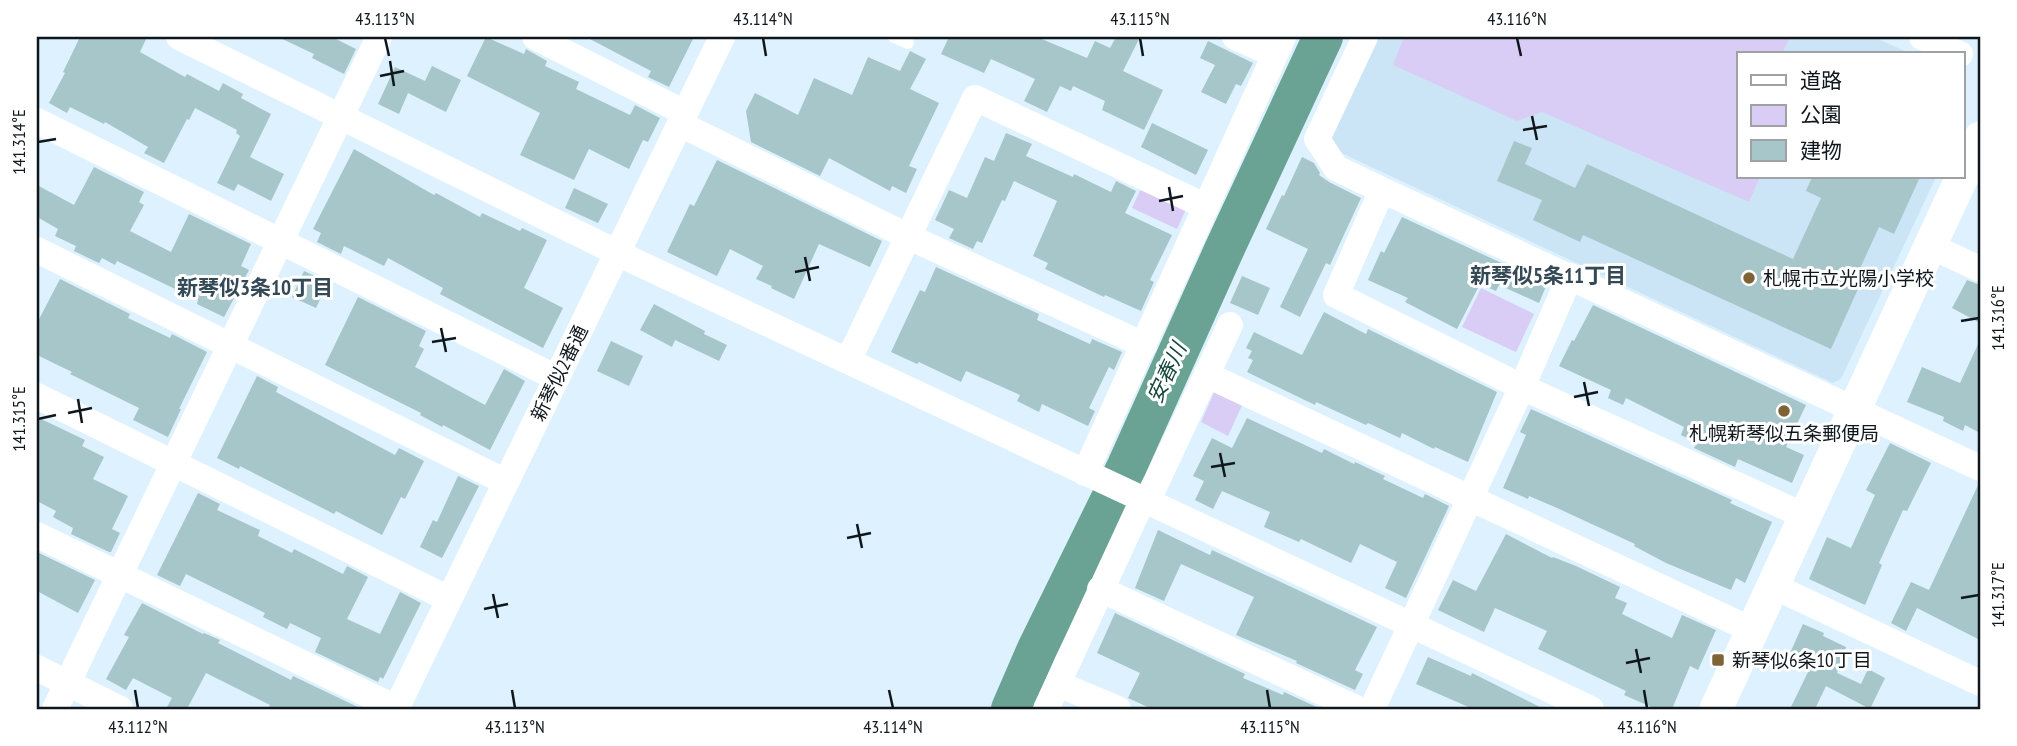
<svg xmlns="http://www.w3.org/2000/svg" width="2017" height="746" viewBox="0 0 2017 746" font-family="'PT Sans Narrow','Noto Sans JP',sans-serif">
  <rect width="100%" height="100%" fill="#ddf1fe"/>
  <path fill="#cbe5f6" d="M1374,37H1874L1911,54H1739V177H1936L1841,379L1833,383L1335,150L1330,132Z"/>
  <path fill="#d9ccf5" d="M1404,37H1790L1782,54H1739V177H1760L1749,202L1542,112L1517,121L1393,65Z
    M1143,184L1188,205L1177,229L1132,208Z
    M1481,288L1534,314L1516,352L1462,327Z
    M1216,388L1244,401L1228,436L1201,422Z"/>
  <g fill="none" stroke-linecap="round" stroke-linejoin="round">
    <path stroke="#6aa393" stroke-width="40" d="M1011,709L1037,649L1127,466L1224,250L1323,37"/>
  </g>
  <path fill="#a6c6ca" d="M80,37H147L140,52L185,77L187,74L219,91L223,83L243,94L241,98L271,114L250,157L284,174L271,201L238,184L234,191L217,183L240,136L236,133L237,130L195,108L189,120L187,119L164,163L144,153L148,147L105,122L104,124L70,107L67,113L49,103L65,73L63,72Z
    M278,37H332L356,49L344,74L312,58L314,54Z
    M486,37L524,54L526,49L547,61L545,66L579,82L576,89L630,115L635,105L660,118L648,142L643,140L629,169L589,149L574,180L520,155L540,113L467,76Z
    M586,37H694L669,87L648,77L651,71Z
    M949,37H1037L1087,58L1095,41L1110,48L1116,37H1140L1123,71L1163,90L1144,130L1102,110L1105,101L1073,86L1071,91L1060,86L1047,112L1024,101L1035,79L991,59L984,73L941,54Z
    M1208,41L1253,63L1241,86L1236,84L1226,104L1201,92L1215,65L1200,58Z
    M910,51L926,59L910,89L939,103L909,166L917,169L906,193L892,186L890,191L829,158L820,176L751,142L746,111L755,93L798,115L814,78L852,95L868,57L900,71Z
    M432,66L461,80L446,112L408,93L399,114L378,104L395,67L425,81Z
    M1152,123L1208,150L1196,175L1141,147Z
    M1006,133L1032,144L1026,156L1073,177L1074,174L1111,192L1116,181L1136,191L1125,213L1172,235L1150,280L1154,282L1141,311L1105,295L1104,297L1045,269L1048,263L1033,256L1057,201L1014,181L1005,201L1002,200L982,243L977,241L973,249L949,238L954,229L935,220L949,190L967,198L985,157L994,161Z
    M1514,141L1532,148L1525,164L1575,188L1587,164L1793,259L1821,198L1806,191L1812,177H1920L1894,234L1879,227L1852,286L1858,289L1831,349L1583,235L1580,242L1533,220L1542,200L1497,181Z
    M354,149L434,195L436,193L480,217L482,213L520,231L522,228L547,240L524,288L563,308L543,348L440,294L443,288L388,258L384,266L344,246L341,254L317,242L321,233L313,229Z
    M1302,157L1314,163L1320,173L1319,175L1329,182L1361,198L1330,265L1326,263L1300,317L1280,307L1308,249L1266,229L1282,195L1284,196Z
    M717,160L882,241L870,267L819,244L794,299L771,288L772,286L756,279L763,266L730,249L717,276L667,252L690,204L694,206Z
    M94,167L144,192L139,202L144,205L130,231L171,252L189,214L251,244L241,266L249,270L224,317L197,304L198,300L117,261L115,265L102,258L99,263L74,251L76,246L55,236L58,229L37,217V185L74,205Z
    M574,188L608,204L598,223L565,208Z
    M1402,217L1547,284L1539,303L1499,285L1496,291L1480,284L1457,329L1405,302L1408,298L1368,280L1381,251L1384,253Z
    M936,267L1039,314L1037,320L1090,344L1092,339L1122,352L1114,370L1109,367L1089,408L1095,411L1088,426L1042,404L1039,412L1017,401L1020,395L966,371L961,382L919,362L917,364L891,352L920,290L925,292Z
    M304,271L328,282L316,308L292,297Z
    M1242,276L1270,288L1258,315L1230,303Z
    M60,279L130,314L128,318L170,338L172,334L207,352L179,409H181L168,437L133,420L139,408L70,374L72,372L37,355V323Z
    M1967,280L1980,285V323L1952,308Z
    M358,297L426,331L419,346L424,349L415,367L485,405L504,369L525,381L490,450L443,425L442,427L420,415L421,413L325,365Z
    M654,304L705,331L704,334L727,345L719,361L675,340L672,347L640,330Z
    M1593,305L1806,405L1786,447L1804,455L1792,483L1738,459L1735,467L1694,448L1697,443L1681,435L1684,427L1626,398L1623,405L1608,398L1611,390L1559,366L1572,340L1574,341Z
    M1324,312L1366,334L1368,329L1497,392L1468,462L1435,447L1434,449L1402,433L1400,438L1368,423L1366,425L1316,402L1315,405L1247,372L1253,360L1248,358L1252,351L1246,348L1254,332L1302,355Z
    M1980,340V433L1965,425L1963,431L1943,421L1944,417L1907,402L1922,367L1960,383Z
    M611,341L643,356L629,386L597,371Z
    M257,376L278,387L276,392L395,455L399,448L424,461L405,499L401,497L382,535L336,511L334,514L240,466L239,469L217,458Z
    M1531,409L1732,500L1730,503L1772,522L1745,583L1736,578L1731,590L1666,563L1634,546L1635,544L1557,508L1529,496L1528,499L1503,488L1526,435L1520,432Z
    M37,417L85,440L82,446L104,457L93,479L128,496L112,529L120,533L111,552H109L71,534L73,528L53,517L56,511L37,501Z
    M1247,418L1322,453L1324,449L1354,464L1355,462L1385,476L1383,479L1423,498L1425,494L1449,506L1406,598L1385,588L1397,562L1360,544L1351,563L1301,539L1299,542L1264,527L1270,512L1222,491L1213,509L1195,500L1204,481L1193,476L1212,438L1232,448Z
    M1890,443L1931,463L1907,511L1903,510L1879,563L1882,565L1865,605L1809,579L1827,537L1851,548L1875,495L1866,490Z
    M458,476L479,486L442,558L420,547L433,520L437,522Z
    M1979,483L1980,640L1917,608L1906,631L1891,623L1911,582L1929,590Z
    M198,493L220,504L217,510L260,530L258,536L292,553L294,549L343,574L347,566L368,577L347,619L380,634L400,592L421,603L383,679L380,677L378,682L315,652L321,638L290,623L287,629L263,617L265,613L186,574L180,586L157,575Z
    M1158,530L1210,555L1212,550L1377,627L1355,670L1363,674L1355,690L1296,663L1297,661L1236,635L1254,597L1181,564L1164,601L1135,588Z
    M1506,534L1552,558L1553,557L1576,566L1620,587L1615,598L1627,603L1622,614L1672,638L1682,615L1716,630L1698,670L1690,666L1672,709H1656L1624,695L1626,691L1538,649L1547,631L1495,608L1484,632L1438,610L1453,580L1476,591Z
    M37,552L95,580L78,613L37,591Z
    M142,603L203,634L204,633L220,640L218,643L291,680L293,676L362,709H267L270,705L206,673L187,709H166L172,698L133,678L126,690L106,679L129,637L124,635Z
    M1115,613L1245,674L1243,678L1283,695L1284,692L1321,709H1152L1128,698L1140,673L1097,653Z
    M1803,624L1824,633L1823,636L1846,647L1837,673L1861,684L1868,669L1885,678L1870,709L1826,686L1815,709H1790L1809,670L1787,660Z
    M1428,657L1471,676L1472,673L1544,709H1473L1416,684Z"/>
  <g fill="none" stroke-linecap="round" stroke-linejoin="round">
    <path stroke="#fff" stroke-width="12" d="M894,37L908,43"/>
    <path stroke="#fff" stroke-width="26" d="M179,37L634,261L1591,709
      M535,37L685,113
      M1235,37L1275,55
      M1365,37L1317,139L1336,168L1382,190
      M1922,37L1960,54
      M37,121L557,378
      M680,124L909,237L1144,345
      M1930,246L1980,269
      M37,250L506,482
      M848,361L975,98L1205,206
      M1207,375L1752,630
      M37,396L449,599
      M1085,473L1283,37
      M1805,516L1522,387L1336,295L1382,190L1980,468
      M37,535L396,708
      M1773,586L1980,683
      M1100,589L1358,709
      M37,668L120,709
      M1058,684L1118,709
      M55,709L379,37
      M396,709L722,37
      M1046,709L1138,510L1147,502L1230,325
      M1372,709L1522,387L1570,276"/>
    <path stroke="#fff" stroke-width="33" d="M1963,176L1980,138
      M1716,709L1962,177"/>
  </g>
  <path fill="none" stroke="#0f171d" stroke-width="2.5" d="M385,38L389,56M763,38L766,56M1140,38L1143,56M1517,38L1521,56M390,61L394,86M380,76L404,71M1532,116L1537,140M1523,130L1547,126M38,142L56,139M1169,187L1173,211M1159,201L1183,196M805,257L810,281M795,272L819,267M1961,321L1979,318M441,328L446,352M432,342L456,338M1584,382L1589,406M1574,397L1598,392M78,399L82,423M68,413L92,408M38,419L56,415M1220,453L1225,477M1211,467L1235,463M857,524L862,548M847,538L871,533M493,594L498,618M1961,598L1979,595M484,609L508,604M1636,649L1641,673M1626,663L1650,658M135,690L138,708M512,690L515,708M889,690L893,708M1267,690L1270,708M1644,690L1647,708"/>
  <g fill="#7d6335" stroke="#fff" stroke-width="2.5">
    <circle cx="1749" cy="278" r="7"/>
    <circle cx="1784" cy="411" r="7"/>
    <rect x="1711" y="653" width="14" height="14" rx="3.5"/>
  </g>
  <g text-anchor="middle" stroke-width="6" stroke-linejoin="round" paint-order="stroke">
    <g font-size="19" fill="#0f171d" stroke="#fff" text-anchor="start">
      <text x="1763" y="285">札幌市立光陽小学校</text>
      <text x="1784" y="440" text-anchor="middle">札幌新琴似五条郵便局</text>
      <text x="1732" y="667">新琴似6条10丁目</text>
    </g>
    <g font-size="19" fill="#0f171d" stroke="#fff">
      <text transform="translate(559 373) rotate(-64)" y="7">新琴似2番通</text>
    </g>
    <g font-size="21" font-weight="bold" fill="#344956" stroke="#fff">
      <text x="1548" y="283">新琴似5条11丁目</text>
      <text x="255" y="295">新琴似3条10丁目</text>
    </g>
    <g font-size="21" font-style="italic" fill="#16473c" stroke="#fff">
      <text transform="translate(1167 373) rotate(-65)" y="7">安春川</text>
    </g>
  </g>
  <rect width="2017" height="746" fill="none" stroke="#ffffff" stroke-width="77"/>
  <rect x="1737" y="52" width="228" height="126" fill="#ffffff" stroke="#9fa2a5" stroke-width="2"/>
  <rect x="1751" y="75" width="35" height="10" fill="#ffffff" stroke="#9fa2a5" stroke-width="2"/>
  <text x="1800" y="88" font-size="21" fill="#0f171d">道路</text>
  <rect x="1751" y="105" width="35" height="21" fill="#d9ccf5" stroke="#9fa2a5" stroke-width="2"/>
  <text x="1800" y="122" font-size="21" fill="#0f171d">公園</text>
  <rect x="1751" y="140" width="35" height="21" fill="#a6c6ca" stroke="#9fa2a5" stroke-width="2"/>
  <text x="1800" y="158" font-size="21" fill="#0f171d">建物</text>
  <rect x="38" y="38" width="1941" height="670" fill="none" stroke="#0f171d" stroke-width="2.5"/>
  <g font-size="18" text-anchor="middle" fill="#0f171d">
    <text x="385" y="25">43.113°N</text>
    <text x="763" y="25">43.114°N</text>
    <text x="1140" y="25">43.115°N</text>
    <text x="1517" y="25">43.116°N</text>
    <text transform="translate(19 142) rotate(-90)" y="6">141.314°E</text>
    <text transform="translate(1998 318) rotate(-90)" y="6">141.316°E</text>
    <text transform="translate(19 419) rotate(-90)" y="6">141.315°E</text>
    <text transform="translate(1998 595) rotate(-90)" y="6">141.317°E</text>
    <text x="138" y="733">43.112°N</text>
    <text x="515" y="733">43.113°N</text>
    <text x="893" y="733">43.114°N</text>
    <text x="1270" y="733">43.115°N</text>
    <text x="1647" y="733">43.116°N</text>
  </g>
</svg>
